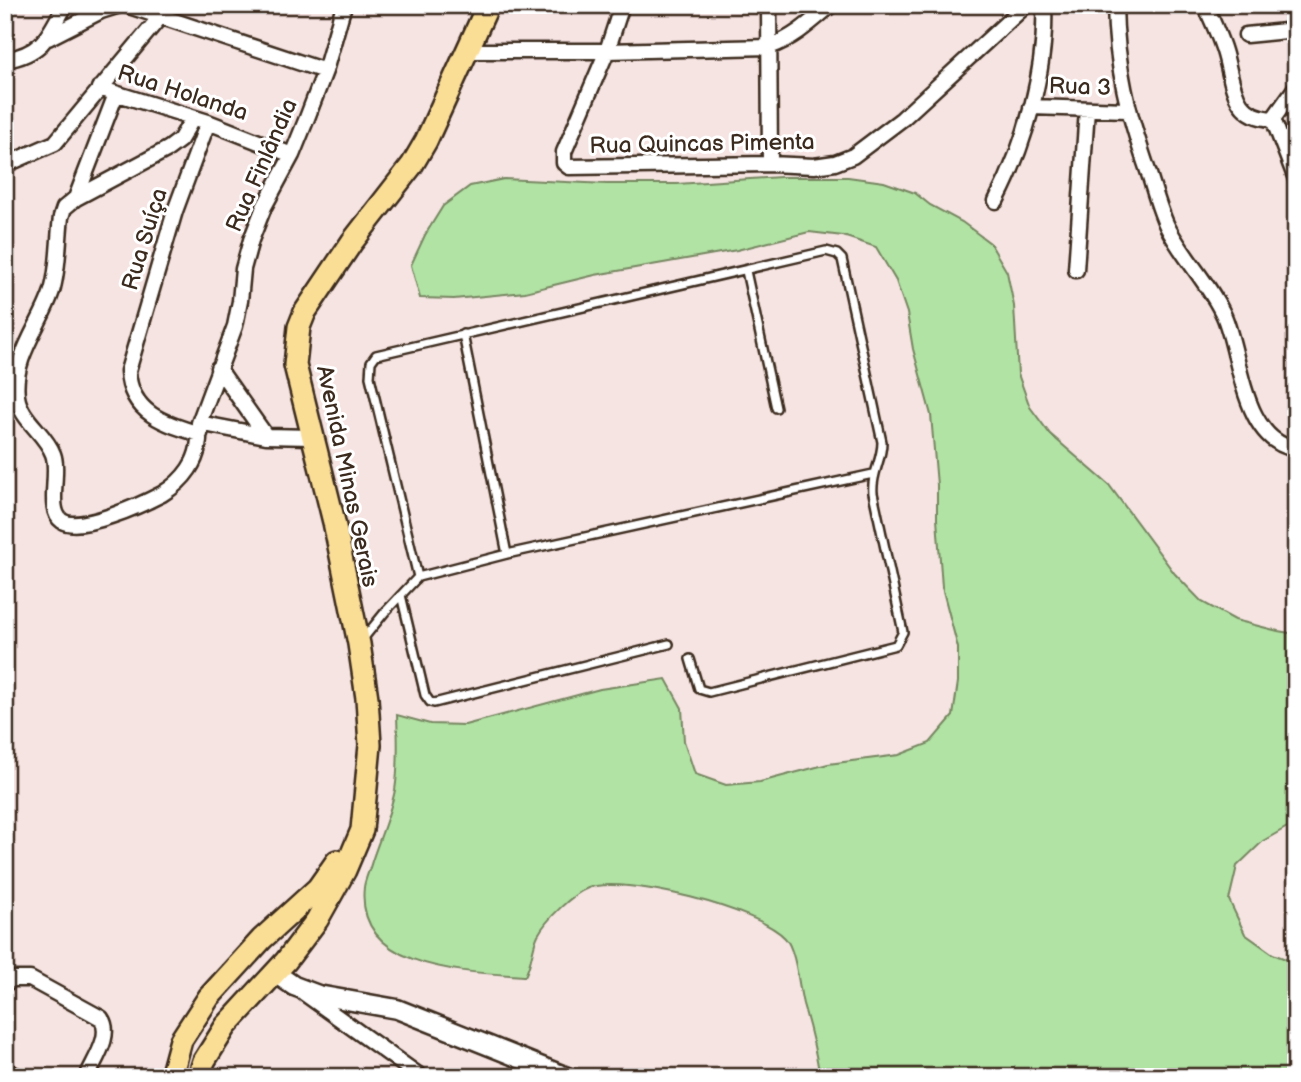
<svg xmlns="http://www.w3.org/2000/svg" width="1301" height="1082" viewBox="0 0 1301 1082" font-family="'Balsamiq Sans',sans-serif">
  <rect width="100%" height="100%" fill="#f6e4e2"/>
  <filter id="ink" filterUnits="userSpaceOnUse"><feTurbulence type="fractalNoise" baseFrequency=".0143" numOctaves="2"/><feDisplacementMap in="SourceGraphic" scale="14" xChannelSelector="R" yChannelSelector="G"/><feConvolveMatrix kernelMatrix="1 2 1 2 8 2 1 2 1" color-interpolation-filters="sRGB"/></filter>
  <g filter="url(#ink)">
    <path fill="#b1e3a4" stroke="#768661" stroke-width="2" d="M781,177H848L884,182L915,193L930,205L962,222L990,243L1007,272L1014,306L1018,374L1030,407L1050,434L1109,485L1175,574L1202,602L1235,620L1278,631L1296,634V822L1263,841L1237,866L1229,900L1245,934L1273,954L1296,963V1077H820C816,1052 810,1028 803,1004C799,989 796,949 785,938C759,909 625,875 588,888C572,894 546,920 538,935C532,947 532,963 525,976C468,972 355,971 364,887C365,879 370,869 372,861C380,837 390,815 395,790C399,766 398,739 397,715L430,724L465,725L600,689L666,679L682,708L684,741L695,774L726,785L760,782L828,764L899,755L930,743L953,716L958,682V648L942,587L937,519V485L931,415L913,349L907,313L896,281L876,247L843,236L809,232L737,250L595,275L525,292L454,299L420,298L411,265L425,235L443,206L470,186L504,179L607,184H677Z"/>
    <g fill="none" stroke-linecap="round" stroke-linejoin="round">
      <defs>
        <path id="service" d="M746,271L776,408
          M463,334L507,554
          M418,577L370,377L371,362L376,355L826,251L837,254L842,259L882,442C882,461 871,474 873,493L903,632L896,645L709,692L699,689L690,659
          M401,595L425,695L430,702L434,703L669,644
          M363,639L385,612L418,577L507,554L873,474"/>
        <path id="minor" d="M126,5L325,71
          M622,5L607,51L564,152V163L569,167L770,164L814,166L835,163L853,156L902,119L1026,5
          M769,5L770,164
          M1115,5C1116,67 1128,113 1148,171C1154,189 1159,209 1167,226C1183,258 1210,284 1224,316C1241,355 1242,441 1296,449
          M1205,5C1212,20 1219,35 1224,51C1234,83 1231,117 1273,119
          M1246,35L1296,30
          M48,38L101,11L120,5
          M468,51H607L769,47C794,38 811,22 831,5
          M5,60C42,54 49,36 65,5
          M99,88L208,122L292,155
          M1031,107L1127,110
          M193,118L180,140L168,149L76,198L64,208L61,217C58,240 59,268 52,291C41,325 12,357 17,396C20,419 45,433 53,454C60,472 46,510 62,521C80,533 143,504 162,494C172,488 183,478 189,469C199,454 200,440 199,423L235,326L240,301L243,269L251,240L264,207L292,155L307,118L325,71L344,5
          M1273,119L1296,179
          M1273,119L1296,87
          M5,165L55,143L160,17
          M76,198L116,94
          M996,201C1025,146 1047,68 1044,5
          M1076,270L1087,109
          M218,368L266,436
          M199,423L266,436L312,437
          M200,434C165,424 130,413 128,371L175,211L208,122
          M5,984L12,979H30L101,1018C113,1035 94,1060 87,1077
          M304,993L421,1077
          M5,1070L19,1077"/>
        <path id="tertiary" d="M275,973L294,986L318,995L397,1009L567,1077"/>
        <path id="primary" d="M171,1077L181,1040L209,997L262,939L318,888L337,861
          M199,1077L204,1061L226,1026L286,961L317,920L345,870L362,830L370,745L367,698L359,644L334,522L295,365L299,327L305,312L352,242L412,165L426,141L488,5"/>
      </defs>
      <use href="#service" stroke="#3b2a1e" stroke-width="12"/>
      <use href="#minor" stroke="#3b2a1e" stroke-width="19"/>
      <use href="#tertiary" stroke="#3b2a1e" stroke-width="23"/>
      <use href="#primary" stroke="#3b2a1e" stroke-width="26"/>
      <use href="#service" stroke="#fff" stroke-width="7"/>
      <use href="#minor" stroke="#fff" stroke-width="14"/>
      <use href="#tertiary" stroke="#fff" stroke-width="18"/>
      <use href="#primary" stroke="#fbde96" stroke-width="21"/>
    </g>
  </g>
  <g text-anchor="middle" stroke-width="6" stroke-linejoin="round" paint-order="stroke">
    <g font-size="23" fill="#3b2a1e" stroke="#fff">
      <text transform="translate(1080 86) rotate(2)" y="8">Rua 3</text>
      <text transform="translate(183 92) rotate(18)" y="8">Rua Holanda</text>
      <text transform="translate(702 143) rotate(-1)" y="8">Rua Quincas Pimenta</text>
      <text transform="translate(261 165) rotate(-66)" y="8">Rua Finlândia</text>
      <text transform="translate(144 239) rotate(-73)" y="8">Rua Suíça</text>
      <text transform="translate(348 476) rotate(78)" y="8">Avenida Minas Gerais</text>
    </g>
  </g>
  <rect width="1301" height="1082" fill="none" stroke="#fff" stroke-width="28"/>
  <rect x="14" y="14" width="1273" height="1054" fill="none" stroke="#3b2a1e" stroke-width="2.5" filter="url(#ink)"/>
</svg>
